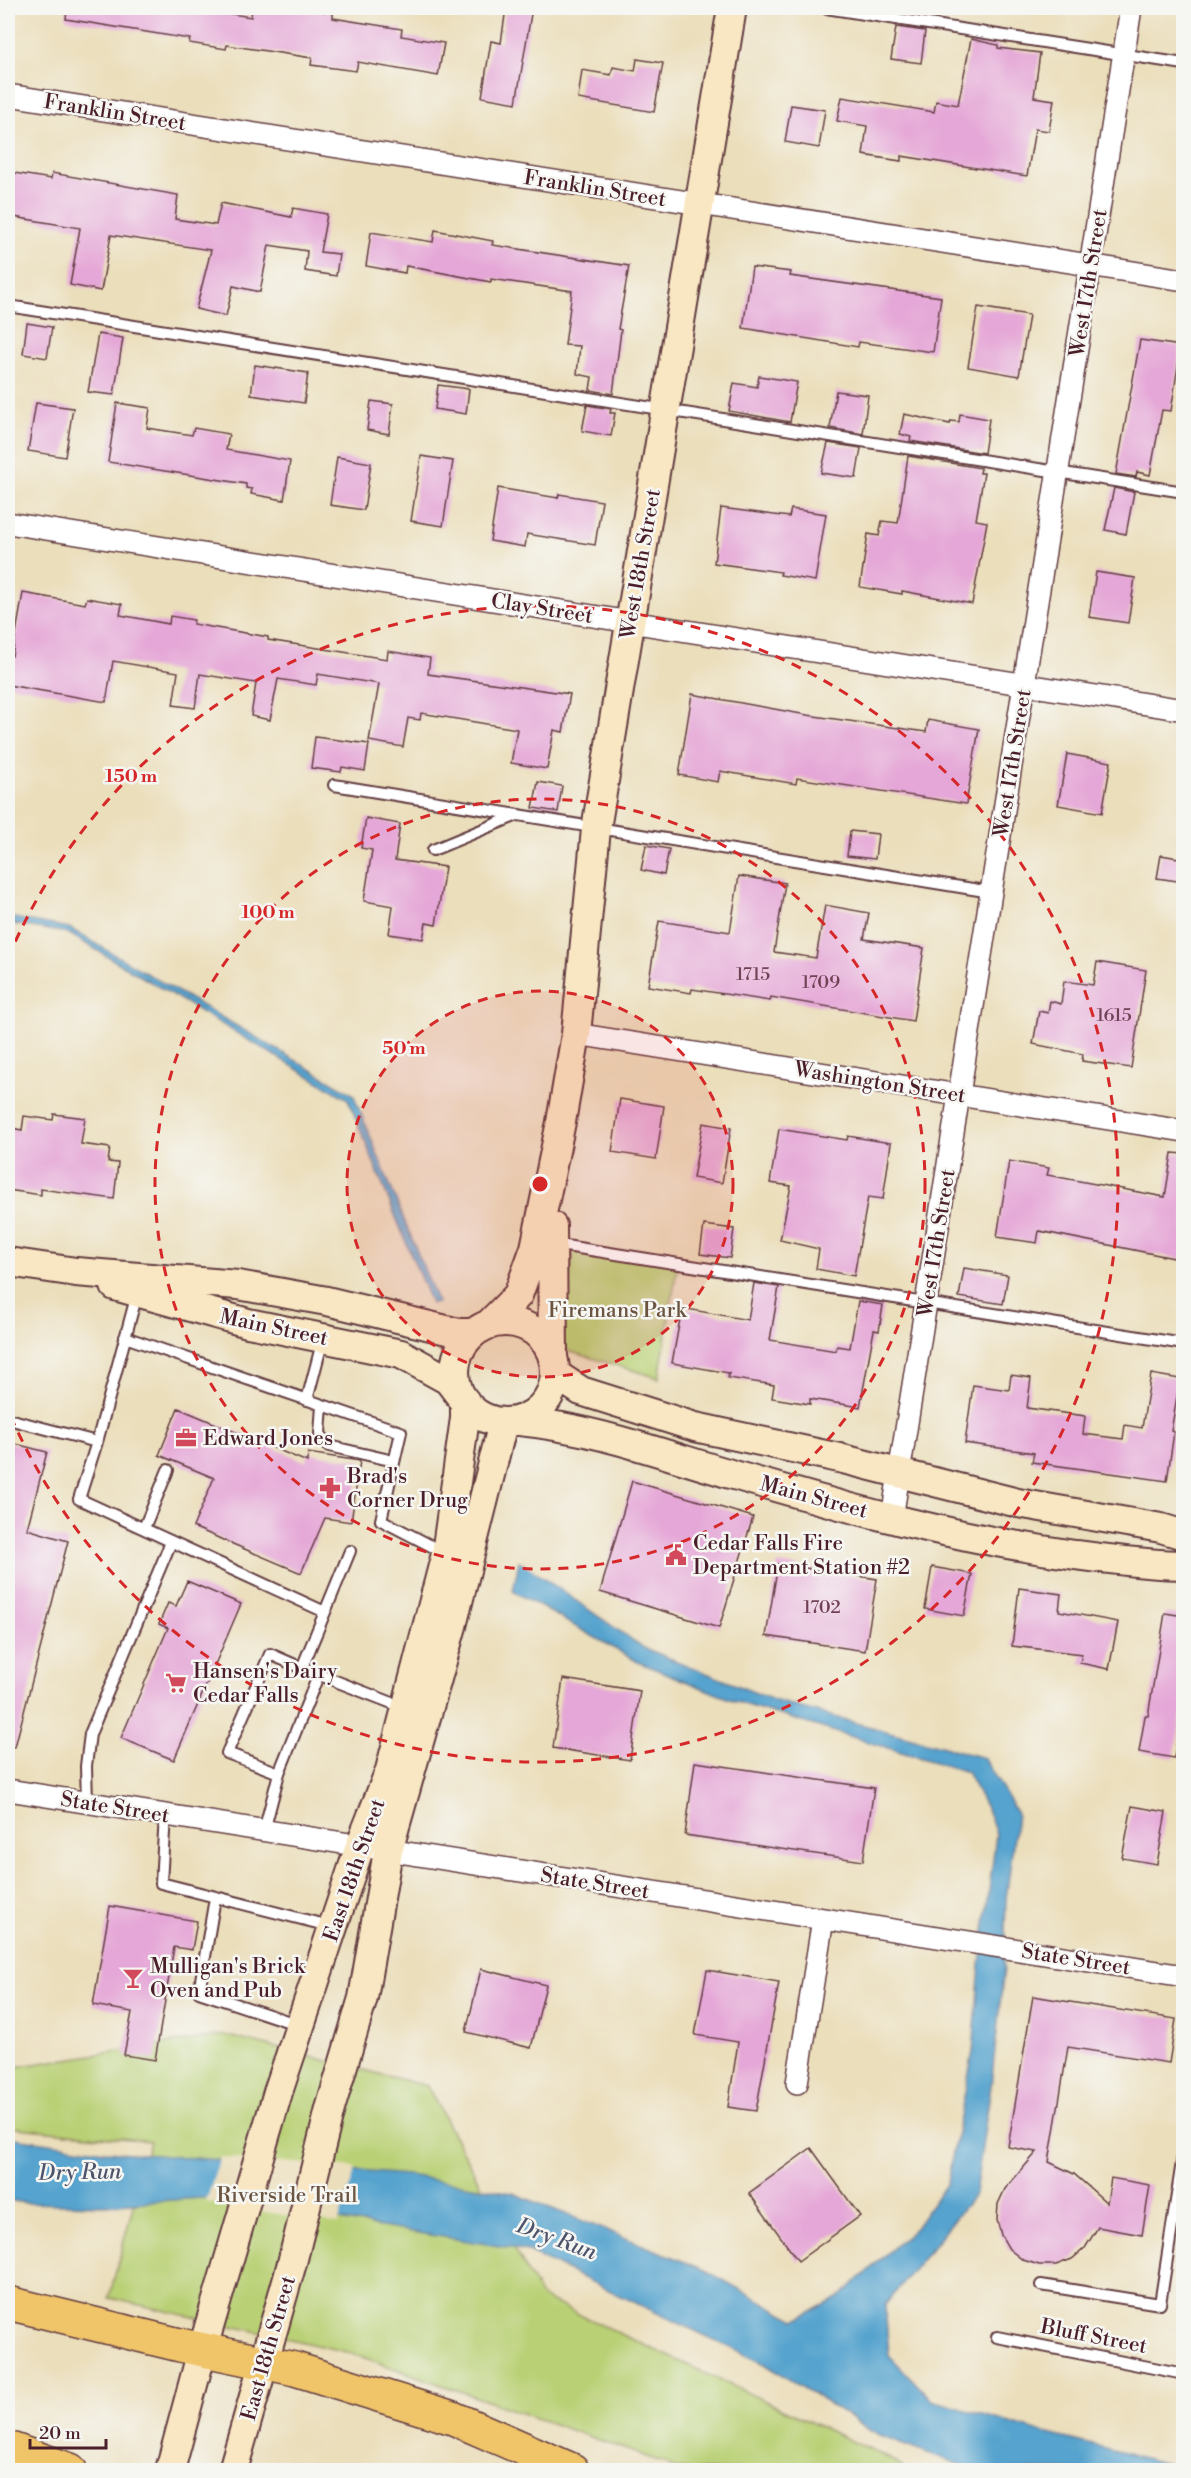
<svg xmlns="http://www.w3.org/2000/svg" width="1191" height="2478" viewBox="0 0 1191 2478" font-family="'Libre Bodoni',serif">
  <rect width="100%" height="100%" fill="#f6f6f2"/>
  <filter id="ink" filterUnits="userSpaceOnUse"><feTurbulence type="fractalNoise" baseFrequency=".0167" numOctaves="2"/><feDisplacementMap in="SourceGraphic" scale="12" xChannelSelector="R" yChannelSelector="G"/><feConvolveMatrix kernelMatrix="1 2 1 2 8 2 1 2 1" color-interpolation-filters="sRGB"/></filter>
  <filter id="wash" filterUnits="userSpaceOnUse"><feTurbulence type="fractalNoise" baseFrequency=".008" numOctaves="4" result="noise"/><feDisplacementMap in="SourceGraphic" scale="24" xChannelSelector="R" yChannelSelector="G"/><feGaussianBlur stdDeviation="1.35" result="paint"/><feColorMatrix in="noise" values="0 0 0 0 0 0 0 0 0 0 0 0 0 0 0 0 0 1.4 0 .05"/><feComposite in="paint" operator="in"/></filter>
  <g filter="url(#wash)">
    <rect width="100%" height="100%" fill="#ebdebb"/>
    <path fill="#b9d075" stroke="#827850" stroke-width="1.5" d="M574,1248L678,1263L659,1378L558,1348Z
      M224,2035L427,2086L541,2297L890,2459L906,2470H677L664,2463L351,2353L109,2298L150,2141L8,2127V2068Z"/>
    <path fill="#55a3ce" stroke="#50617c" stroke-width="1.5" d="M8,917L69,928L353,1094L438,1303L431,1304L348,1099L68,933L8,923Z
      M519,1561L644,1648L776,1701L984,1758L1017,1814L1006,1899L1004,1968L991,2086L975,2194L885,2305L889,2355L932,2400L1044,2433L1180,2467L1183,2470H974L879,2435L763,2363L524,2250L201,2198L103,2205L26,2203L8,2200V2137L105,2151L408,2175L513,2193L705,2270L795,2320L838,2298L915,2228L947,2183L973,2052L980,1964L996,1834L988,1812L967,1772L737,1702L638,1662L513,1591Z"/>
    <path fill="#ebdebb" d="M220,2157L356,2168L338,2224L206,2202Z"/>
    <g id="blocks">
      <path fill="#e5a7d7" d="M67,8H193L251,17L252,8H319L318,11L333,13V18L402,29L401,36L444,43L438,76L358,62L356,71L311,65L312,58L227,45L226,49L189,43L190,39L66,19Z
        M506,8H532L516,103L482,97L491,41L501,43Z
        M896,27L925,31L921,63L891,59Z
        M971,39L998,45V48L1040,53L1034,97L1054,100L1049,131L1035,129L1027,176L901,156V161L863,155L867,126L837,121L842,97L934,112L936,101L958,105Z
        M637,59L663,63L654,112L578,99L582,70L611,75L613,67L635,71Z
        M791,105L825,110L819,148L785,142Z
        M8,172L51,179L52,173L178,195L175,219L216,225L221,203L291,217L293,208L327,214L320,252L339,254L336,276L305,271L307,251L269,245L260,292L233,286L226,316L196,309L211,250L111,235L101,291L70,285L80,228L8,216Z
        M435,230L493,241L492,245L629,266L618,329L621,330L613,394L590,390L592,377L577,374L580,346L565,345L572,291L491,279V282L406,266L405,273L366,266L371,232L433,242Z
        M752,267L791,272L790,276L941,297L933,352L859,342L858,347L743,328Z
        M978,307L1029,315L1019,376L968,367Z
        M27,323L52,327L47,358L23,354Z
        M98,334L123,338L114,395L88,392Z
        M1140,340L1181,346L1171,411L1162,410L1150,475L1137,472L1136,477L1116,474Z
        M255,365L308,373L304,403L251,395Z
        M759,376L797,382L790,422L729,411L734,383L757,387Z
        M438,385L469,389L466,414L435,409Z
        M836,391L868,395L863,434L830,428Z
        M371,401L393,404L389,434L367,430Z
        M36,403L73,408L65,457L28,451Z
        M117,403L150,408L147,428L192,435L194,428L229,434L226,450L290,461L284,500L251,494L252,489L246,488V484L108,462Z
        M587,405L611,409L610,413H615L611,436L582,431Z
        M904,414L950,424L951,421L959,422L960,414L989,419L984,453L910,441L911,437L900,434Z
        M828,443L861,448L856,478L821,473Z
        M421,456L453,461L443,526L411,521Z
        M908,456L981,468L980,473H984L976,520L987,522L972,604L902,591V594L860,587L868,534L879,536L882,521L898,523Z
        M337,457L371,463L364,510L330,505Z
        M498,488L558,498L559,494L602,501L595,545L527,534L525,547L490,541Z
        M1114,488L1134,492L1126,534L1105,530Z
        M721,508L789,517L791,509L826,514L815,581L780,575L781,572L714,563Z
        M1096,572L1135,578L1128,623L1089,617Z
        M23,593L85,604L87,598L122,604L120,615L169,624L170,616L194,620L193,624L268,637V640L387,659L388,651L430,658L428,674L570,694L563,732L554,730L547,769L511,763L517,729L421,713L420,720L408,718L403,747L369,741L379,684L318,674L316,685L278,679L270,720L251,716L256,683L200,674L195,708L173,705L178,672L113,661L106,702L8,685V656H12Z
        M692,694L807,715L926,732L928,720L979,729L966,804L797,778L796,784L720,771L718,782L679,775Z
        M315,737L369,744L365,771L342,767L341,772L311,768Z
        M1067,754L1111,762L1102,813L1058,805Z
        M538,782L562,786L558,812L533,808Z
        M366,818L400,824L395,860L445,867L436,925L426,923L423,939L389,934L393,906L364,901L372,850L361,848Z
        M850,831L878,834L875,859L847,856Z
        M646,845L669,849L664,875L641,870Z
        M1161,855L1184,859V882L1157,878Z
        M739,876L785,883L774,952L816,958L825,905L869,913L864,939L924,948L913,1021L771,997L770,1001L692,989L691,993L648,986L659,921L730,932Z
        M1097,962L1146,970L1131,1068L1082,1061L1083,1054L1033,1044L1039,1011L1048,1013L1050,1001L1061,1004L1064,981L1093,985Z
        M620,1099L664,1106L656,1159L612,1152Z
        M54,1114L85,1118L81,1144L110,1148L108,1162L118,1163L114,1199L41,1189V1195L8,1190L11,1128L22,1130L24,1116L53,1120Z
        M703,1123L731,1128L722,1183L693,1178Z
        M779,1129L847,1140L848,1136L891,1143L883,1199L868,1197L854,1276L816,1269L819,1249L780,1240L791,1186L770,1183Z
        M1172,1153L1184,1154V1260L1039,1231L1037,1243L997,1237L1009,1161L1049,1168L1047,1175L1165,1197Z
        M704,1225L734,1229L730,1258L700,1254Z
        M964,1268L1008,1275L1003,1304L959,1297Z
        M754,1283L779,1287L770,1340L836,1351L837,1346L850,1348L858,1301L883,1305L879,1331L874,1330L860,1407L810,1399V1404L772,1398L774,1385L728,1378L729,1373L672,1363L682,1308L748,1320Z
        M1151,1374L1180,1379L1171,1431L1174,1432L1167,1481L1032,1462L1034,1453L965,1443L973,1385L1009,1390L1011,1375L1031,1378L1027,1408L1085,1416L1083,1434L1123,1439L1125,1425L1142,1428Z
        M178,1408L307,1462L308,1453L360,1461L351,1522L325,1518L301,1573L193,1527L214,1478L159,1455Z
        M8,1442L47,1452L27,1529L68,1541L15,1747L8,1746Z
        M632,1481L753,1517L719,1628L600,1592Z
        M778,1564L877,1579L865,1651L766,1636Z
        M932,1567L972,1574L964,1616L925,1609Z
        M187,1581L241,1604L174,1760L121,1738L168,1628L159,1624L168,1603L176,1606Z
        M1019,1588L1061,1594L1059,1611L1118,1622L1109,1669L1080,1663L1082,1654L1012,1646Z
        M1165,1613L1184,1616V1702L1174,1758L1139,1752L1145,1716H1148Z
        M563,1679L640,1691L630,1760L553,1748Z
        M695,1762L874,1788L863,1861L685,1835Z
        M1132,1806L1166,1812L1157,1864L1122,1858Z
        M110,1906L197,1921L192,1950L174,1947L155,2060L124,2055L132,2012L93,2005Z
        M481,1969L546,1985L531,2048L466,2032Z
        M707,1970L779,1982L756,2111L728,2107L738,2042L695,2035Z
        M1033,1996L1176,2019L1169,2063L1068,2047L1049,2162L1074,2174L1107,2203L1111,2178L1150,2185L1142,2235L1098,2227L1085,2248L1072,2259L1056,2265H1039L1023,2260L1009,2249L1001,2235L997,2220L998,2204L1005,2189L1037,2152L1008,2147Z
        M811,2148L860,2216L798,2261L749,2193Z"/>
    </g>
  </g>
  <g filter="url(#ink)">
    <use href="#blocks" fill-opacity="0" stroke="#623c41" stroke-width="1.5"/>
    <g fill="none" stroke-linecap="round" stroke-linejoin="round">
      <defs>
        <path id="service" d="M826,8L1184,64
          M8,306L1184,492
          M334,785L991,892
          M433,850L515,816
          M553,1244L1184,1344
          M125,1337L401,1432L381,1520L443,1552
          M307,1400L323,1339
          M322,1405L320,1434L329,1446L394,1461
          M8,1419L97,1442L137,1294
          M97,1442L79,1499L325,1612L350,1551
          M144,1528L168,1470
          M325,1612L302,1668L405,1708
          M302,1668L270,1654L227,1753L279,1773L318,1676
          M87,1803L86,1766L90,1734L171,1542
          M165,1815L161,1883L333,1927
          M264,1831L279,1773
          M215,1898L199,1992L299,2025
          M1041,2285L1160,2304L1184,2149
          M997,2337L1184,2374"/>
        <path id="minor" d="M8,95L1184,280
          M8,523L1184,710
          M576,1034L1184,1131
          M892,1518L1131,8
          M8,1790L1184,1976
          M797,2083L823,1919"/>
        <path id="secondary" d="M552,1226L553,1359
          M8,1262L76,1272L238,1285L327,1301L459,1333H473
          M115,1286L248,1323L401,1354L448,1380L461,1397
          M455 1372a50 50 0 1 1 100 0a50 50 0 1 1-100 0Z
          M488,1325L518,1295L535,1248L561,1122L576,1034L596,829L732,8
          M555,1374L581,1391L695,1427L839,1458L1018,1503L1161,1528L1184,1535
          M519,1421C594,1428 662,1454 734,1475C846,1508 959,1539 1075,1555C1111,1559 1147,1565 1184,1565
          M170,2470L202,2351L278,2092L360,1846L390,1770L446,1554L465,1418V1401
          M233,2470L292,2263L330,2109L363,1998L388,1851L452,1626L503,1423"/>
        <path id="motorway" d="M8,2303L180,2345L295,2369L453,2418L572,2470
          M8,2448L70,2470"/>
      </defs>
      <use href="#service" stroke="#623c41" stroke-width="14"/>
      <use href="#minor" stroke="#623c41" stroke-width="24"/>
      <use href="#secondary" stroke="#623c41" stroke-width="32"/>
      <use href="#motorway" stroke="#623c41" stroke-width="36"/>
      <use href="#service" stroke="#fff" stroke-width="10"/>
      <use href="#minor" stroke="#fff" stroke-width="21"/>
      <use href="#secondary" stroke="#f9e7c3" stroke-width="28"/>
      <use href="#motorway" stroke="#f0c469" stroke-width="33"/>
    </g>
  </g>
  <circle cx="540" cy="1184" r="193" fill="#d62828" fill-opacity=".12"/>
  <g fill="none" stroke="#d62828" stroke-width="3" stroke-dasharray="10 8">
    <circle cx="540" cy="1184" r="193"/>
    <circle cx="540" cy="1184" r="385"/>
    <path d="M8 958A578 578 0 1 1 8 1410"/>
  </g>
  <defs>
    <symbol id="office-bare" viewBox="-9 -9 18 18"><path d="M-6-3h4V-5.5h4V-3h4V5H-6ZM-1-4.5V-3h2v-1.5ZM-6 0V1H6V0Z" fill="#d1495b" stroke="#f6f6f2" stroke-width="2.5" paint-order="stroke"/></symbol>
    <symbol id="pharmacy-bare" viewBox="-9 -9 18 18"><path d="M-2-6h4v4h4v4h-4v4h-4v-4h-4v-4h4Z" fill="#d1495b" stroke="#f6f6f2" stroke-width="2.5" paint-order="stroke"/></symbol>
    <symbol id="civic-bare" viewBox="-9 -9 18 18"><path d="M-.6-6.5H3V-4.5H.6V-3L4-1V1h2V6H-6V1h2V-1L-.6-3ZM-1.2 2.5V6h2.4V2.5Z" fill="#d1495b" stroke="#f6f6f2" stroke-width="2.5" paint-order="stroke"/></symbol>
    <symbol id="supermarket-bare" viewBox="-9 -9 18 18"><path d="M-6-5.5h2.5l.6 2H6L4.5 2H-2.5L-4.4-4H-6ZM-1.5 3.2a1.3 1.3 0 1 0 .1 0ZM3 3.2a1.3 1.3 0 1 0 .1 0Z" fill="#d1495b" stroke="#f6f6f2" stroke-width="2.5" paint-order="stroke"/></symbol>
    <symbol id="bar-bare" viewBox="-9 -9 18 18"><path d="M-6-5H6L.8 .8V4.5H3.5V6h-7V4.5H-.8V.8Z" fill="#d1495b" stroke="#f6f6f2" stroke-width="2.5" paint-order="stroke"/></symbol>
  </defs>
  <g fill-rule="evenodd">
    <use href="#office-bare" x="171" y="1423" width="30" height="30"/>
    <use href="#pharmacy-bare" x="315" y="1473" width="30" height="30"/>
    <use href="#civic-bare" x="661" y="1540" width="30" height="30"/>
    <use href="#supermarket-bare" x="161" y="1668" width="30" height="30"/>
    <use href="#bar-bare" x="118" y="1963" width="30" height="30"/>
  </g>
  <g text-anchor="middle" stroke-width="5" stroke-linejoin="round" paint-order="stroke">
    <g font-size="18" fill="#714156">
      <text x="753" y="980">1715</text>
      <text x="821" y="988">1709</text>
      <text x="1114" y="1021">1615</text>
      <text x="822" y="1613">1702</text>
    </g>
    <g font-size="21" fill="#4a1f2b" stroke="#f6f6f2">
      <text transform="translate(115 112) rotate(9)" y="7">Franklin Street</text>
      <text transform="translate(595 188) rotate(9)" y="7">Franklin Street</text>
      <text transform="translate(1088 283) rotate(-81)" y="7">West 17th Street</text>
      <text transform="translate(640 564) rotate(-80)" y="7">West 18th Street</text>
      <text transform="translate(542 608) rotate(9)" y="7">Clay Street</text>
      <text transform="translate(1012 763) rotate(-81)" y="7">West 17th Street</text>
      <text transform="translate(880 1082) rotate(9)" y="7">Washington Street</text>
      <text transform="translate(936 1243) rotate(-81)" y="7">West 17th Street</text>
      <text transform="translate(274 1327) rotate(12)" y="7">Main Street</text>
      <text transform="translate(814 1497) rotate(15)" y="7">Main Street</text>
      <text transform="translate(115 1807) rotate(9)" y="7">State Street</text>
      <text transform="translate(354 1870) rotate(-71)" y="7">East 18th Street</text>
      <text transform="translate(595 1883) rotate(9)" y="7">State Street</text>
      <text transform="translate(1076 1959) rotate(9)" y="7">State Street</text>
      <text transform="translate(1094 2336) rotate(11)" y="7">Bluff Street</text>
      <text transform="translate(268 2348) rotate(-74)" y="7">East 18th Street</text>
    </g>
    <g font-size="21" fill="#6b5441" stroke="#f6f6f2">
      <text x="617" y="1317">Firemans Park</text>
      <text x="287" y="2202">Riverside Trail</text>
    </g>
    <g font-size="21" fill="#4a1f2b" stroke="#f6f6f2" text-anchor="start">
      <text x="203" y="1445">Edward Jones</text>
      <text x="347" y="1483">Brad's<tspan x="347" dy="24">Corner Drug</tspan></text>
      <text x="693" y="1550">Cedar Falls Fire<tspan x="693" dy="24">Department Station #2</tspan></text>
      <text x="193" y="1678">Hansen's Dairy<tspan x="193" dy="24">Cedar Falls</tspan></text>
      <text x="150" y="1973">Mulligan's Brick<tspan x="150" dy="24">Oven and Pub</tspan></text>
    </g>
    <g font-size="22" font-style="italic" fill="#4e546c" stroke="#f6f6f2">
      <text transform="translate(80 2171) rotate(-1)" y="8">Dry Run</text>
      <text transform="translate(557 2238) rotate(20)" y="8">Dry Run</text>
    </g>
  </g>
  <circle cx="540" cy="1184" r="9" fill="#d62828" stroke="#f6f6f2" stroke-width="3"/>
  <g font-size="18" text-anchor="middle" font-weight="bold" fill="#d62828" stroke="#f6f6f2" stroke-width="5" stroke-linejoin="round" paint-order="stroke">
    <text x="131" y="782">150 m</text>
    <text x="268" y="918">100 m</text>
    <text x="404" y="1054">50 m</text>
  </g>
  <rect width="1191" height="2478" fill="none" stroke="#f6f6f2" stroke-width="30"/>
  <path d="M30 2439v9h76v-9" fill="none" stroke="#4a1f2b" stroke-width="3"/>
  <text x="39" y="2439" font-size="18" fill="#4a1f2b" stroke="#f6f6f2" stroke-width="4.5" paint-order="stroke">20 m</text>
</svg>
